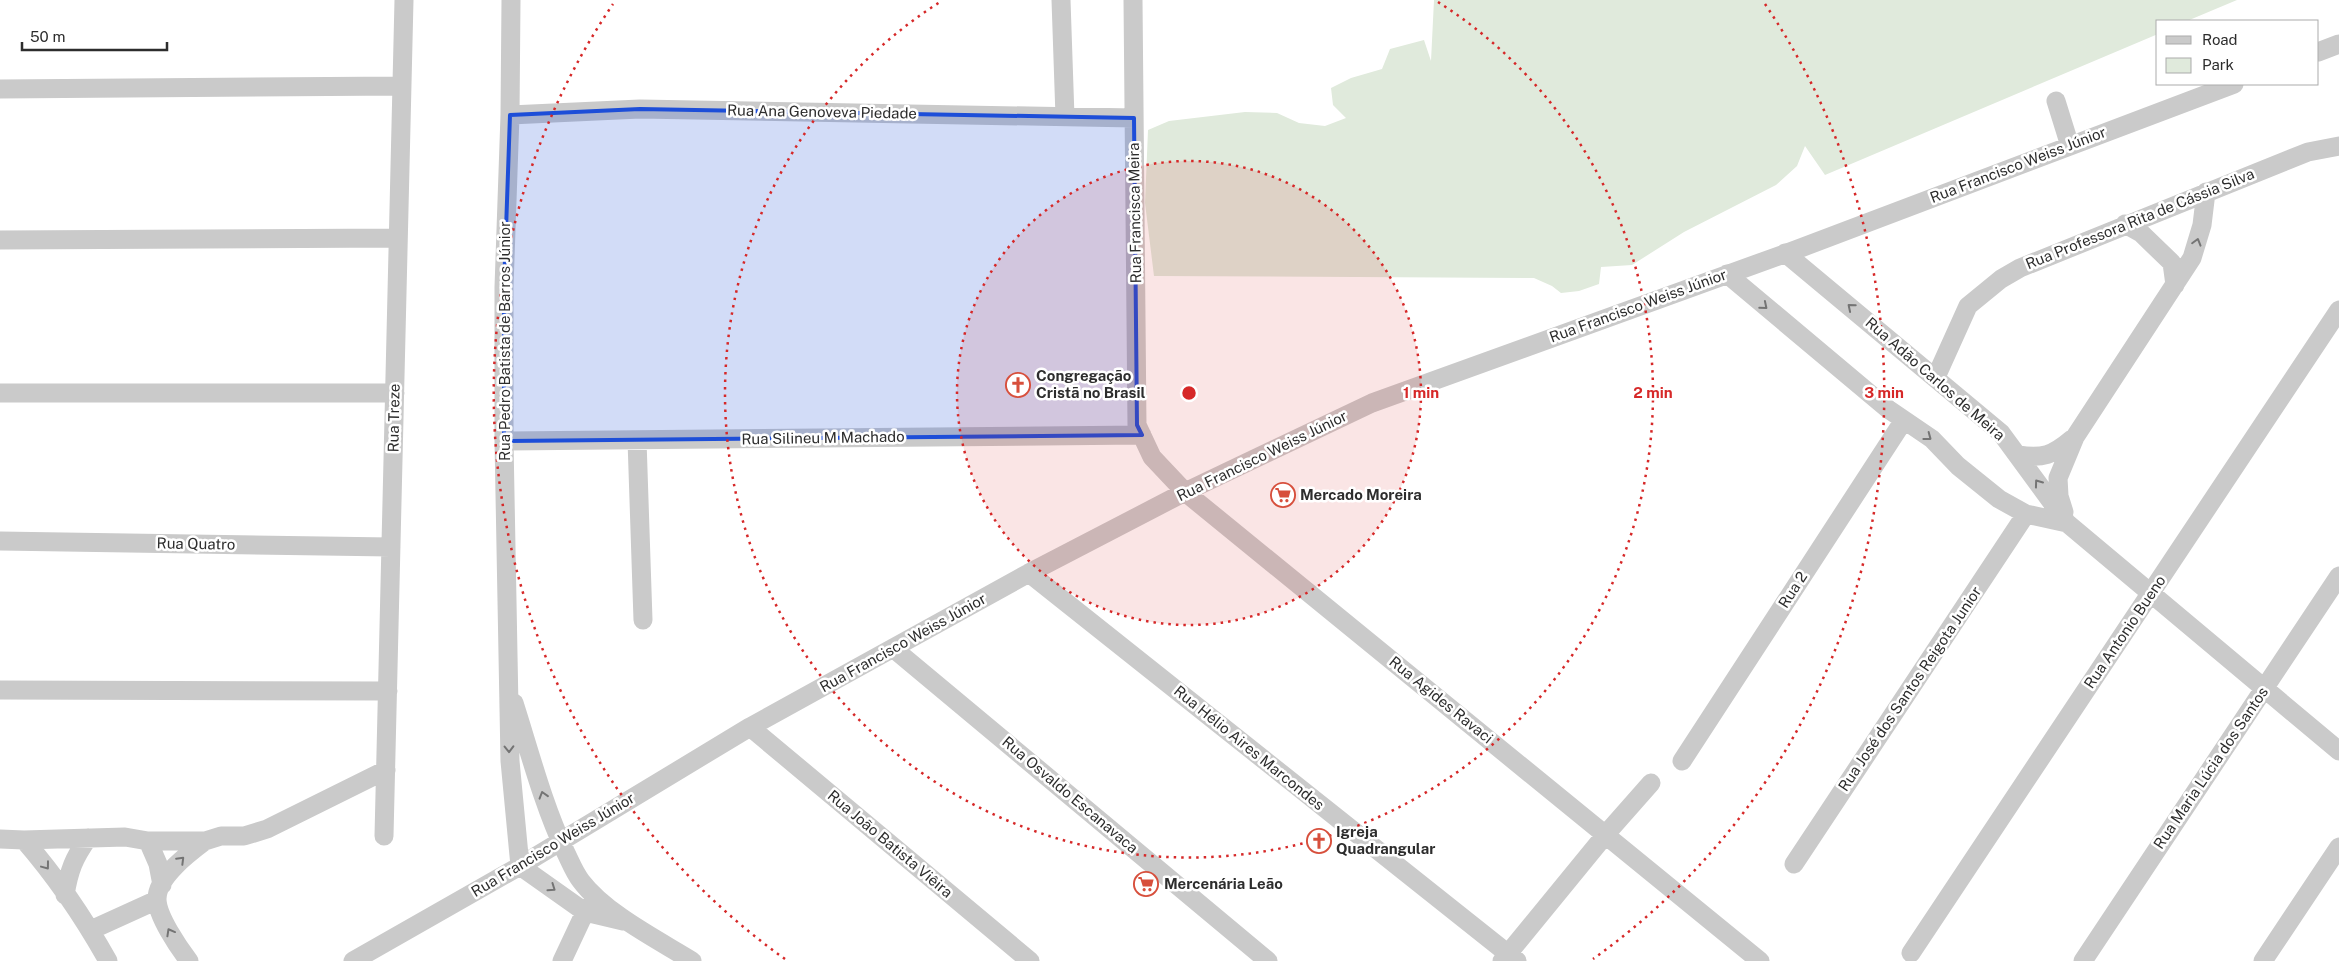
<svg xmlns="http://www.w3.org/2000/svg" width="2339" height="961" viewBox="0 0 2339 961" font-family="'Public Sans',sans-serif">
  <rect width="100%" height="100%" fill="#fff"/>
  <path fill="#e0eadc" d="M1434,0H2237L2187,21H2158V34L1825,175L1805,146L1797,166L1776,185L1684,232L1632,265L1601,267L1599,284L1579,291L1561,293L1552,286L1534,278L1154,276L1145,203L1148,130L1169,121L1245,112L1277,113L1299,123L1325,126L1346,118L1333,105L1331,88L1351,78L1382,69L1390,49L1424,40L1431,61Z"/>
  <g fill="none" stroke-linecap="round" stroke-linejoin="round">
    <path stroke="#cacaca" stroke-width="19" d="M511,0L510,115L504,287V441L510,761L520,866
      M1061,0L1065,117
      M1133,0L1137,425L1152,457L1185,492L1760,961
      M2318,52L2339,44
      M0,89L402,86
      M2056,101L2070,146
      M510,115L640,109L1134,118
      M2125,224L2141,233L2172,263L2175,285
      M0,240L398,238
      M1785,253L2001,433L2067,523L2339,751
      M1727,274L1888,409L1932,439L1958,466L1999,499L2026,514L2067,523
      M1936,377L1968,306L2001,279L2020,268L2308,152L2339,146
      M0,393H395
      M637,440L643,620
      M504,441L1142,435
      M2018,455C2043,459 2053,455 2072,439
      M2064,512L2059,496L2058,478L2075,437L2192,258L2202,225L2206,192
      M0,541L391,547
      M1029,573L1517,961
      M894,649L1268,961
      M0,690L388,691
      M514,703C530,753 543,804 565,851C570,861 574,872 581,881C605,913 658,940 692,961
      M750,727L1030,961
      M1682,761L1904,420
      M384,836L404,0
      M0,839L24,840L125,837L148,841H205L221,836H244L267,829L386,770
      M24,840C56,877 84,918 108,961
      M148,841L158,864L162,885
      M1794,864L2026,514
      M520,866L585,912L623,921
      M65,895C69,870 74,858 88,838
      M91,930L157,900
      M1911,953L2339,310
      M189,961C179,948 157,916 157,899C157,877 189,853 205,841
      M353,961L520,866L750,727L1029,573L1185,492L1372,403L1798,249L2234,84
      M562,961L585,912L593,903
      M1502,961L1606,834L1651,783
      M2083,961L2339,576
      M2263,961L2339,847"/>
  </g>
  <defs><path id="oneway-chevron" d="M-2-3.5L2.5 0L-2 3.5" fill="none" stroke-width="1.6" stroke-linecap="round" stroke-linejoin="round" transform="scale(1.25)"/></defs>
  <g stroke="#747474">
    <use href="#oneway-chevron" transform="translate(2197 242) rotate(-74)"/>
    <use href="#oneway-chevron" transform="translate(1764 306) rotate(40)"/>
    <use href="#oneway-chevron" transform="translate(1851 307) rotate(-140)"/>
    <use href="#oneway-chevron" transform="translate(1928 437) rotate(37)"/>
    <use href="#oneway-chevron" transform="translate(2038 483) rotate(-126)"/>
    <use href="#oneway-chevron" transform="translate(509 749) rotate(89)"/>
    <use href="#oneway-chevron" transform="translate(543 795) rotate(-107)"/>
    <use href="#oneway-chevron" transform="translate(181 860) rotate(-45)"/>
    <use href="#oneway-chevron" transform="translate(46 866) rotate(53)"/>
    <use href="#oneway-chevron" transform="translate(552 888) rotate(35)"/>
    <use href="#oneway-chevron" transform="translate(170 932) rotate(-119)"/>
  </g>
  <path fill="#1d4ed8" fill-opacity="0.2" stroke="#1d4ed8" stroke-width="4" stroke-linejoin="round" d="M640,109L1134,118L1137,425L1142,435L504,441V287L510,115Z"/>
  <circle cx="1189" cy="393" r="232" fill="#d62828" fill-opacity=".12"/>
  <g fill="none" stroke="#d62828" stroke-width="2.5" stroke-dasharray="2.5 5">
    <circle cx="1189" cy="393" r="232"/>
    <path d="M1438 2A464 464 0 1 1 940 2"/>
    <path d="M785 959A695 695 0 0 1 613 4M1765 4A695 695 0 0 1 1593 959"/>
  </g>
  <defs>
    <symbol id="church-ring" viewBox="-11 -11 22 22"><circle r="9.5" fill="#fff" stroke="#d74f3c" stroke-width="1.5"/><path d="M-1.2-6h2.4v3.5h3.3v2.4h-3.3V6h-2.4V-.1h-3.3v-2.4h3.3Z" fill="#d74f3c"/></symbol>
    <symbol id="supermarket-ring" viewBox="-11 -11 22 22"><circle r="9.5" fill="#fff" stroke="#d74f3c" stroke-width="1.5"/><path d="M-6-5.5h2.5l.6 2H6L4.5 2H-2.5L-4.4-4H-6ZM-1.5 3.2a1.3 1.3 0 1 0 .1 0ZM3 3.2a1.3 1.3 0 1 0 .1 0Z" fill="#d74f3c"/></symbol>
  </defs>
  <g fill-rule="evenodd">
    <use href="#church-ring" x="1004" y="371" width="28" height="28"/>
    <use href="#supermarket-ring" x="1269" y="481" width="28" height="28"/>
    <use href="#church-ring" x="1305" y="827" width="28" height="28"/>
    <use href="#supermarket-ring" x="1132" y="870" width="28" height="28"/>
  </g>
  <g text-anchor="middle" stroke-width="5" stroke-linejoin="round" paint-order="stroke">
    <g font-size="15" fill="#2d2d2d" stroke="#fff">
      <text transform="translate(822 112) rotate(1)" y="5">Rua Ana Genoveva Piedade</text>
      <text transform="translate(2018 165) rotate(-21)" y="5">Rua Francisco Weiss Júnior</text>
      <text transform="translate(1135 213) rotate(-91)" y="5">Rua Francisca Meira</text>
      <text transform="translate(2140 219) rotate(-22)" y="5">Rua Professora Rita de Cássia Silva</text>
      <text transform="translate(1638 306) rotate(-20)" y="5">Rua Francisco Weiss Júnior</text>
      <text transform="translate(505 341) rotate(-90)" y="5">Rua Pedro Batista de Barros Júnior</text>
      <text transform="translate(1935 379) rotate(41)" y="5">Rua Adão Carlos de Meira</text>
      <text transform="translate(394 418) rotate(-89)" y="5">Rua Treze</text>
      <text transform="translate(823 438) rotate(-1)" y="5">Rua Silineu M Machado</text>
      <text transform="translate(1262 456) rotate(-26)" y="5">Rua Francisco Weiss Júnior</text>
      <text transform="translate(196 544) rotate(1)" y="5">Rua Quatro</text>
      <text transform="translate(1793 590) rotate(-57)" y="5">Rua 2</text>
      <text transform="translate(2125 632) rotate(-56)" y="5">Rua Antonio Bueno</text>
      <text transform="translate(903 643) rotate(-29)" y="5">Rua Francisco Weiss Júnior</text>
      <text transform="translate(1910 689) rotate(-56)" y="5">Rua José dos Santos Reigota Junior</text>
      <text transform="translate(1441 700) rotate(39)" y="5">Rua Agides Ravaci</text>
      <text transform="translate(1249 748) rotate(39)" y="5">Rua Hélio Aires Marcondes</text>
      <text transform="translate(2211 768) rotate(-56)" y="5">Rua Maria Lúcia dos Santos</text>
      <text transform="translate(1070 795) rotate(40)" y="5">Rua Osvaldo Escanavaca</text>
      <text transform="translate(890 844) rotate(40)" y="5">Rua João Batista Viêira</text>
      <text transform="translate(553 845) rotate(-31)" y="5">Rua Francisco Weiss Júnior</text>
    </g>
    <g font-size="15" font-weight="bold" fill="#2d2d2d" stroke="#fff" text-anchor="start">
      <text x="1036" y="381">Congregação<tspan x="1036" dy="17">Cristã no Brasil</tspan></text>
      <text x="1300" y="500">Mercado Moreira</text>
      <text x="1336" y="837">Igreja<tspan x="1336" dy="17">Quadrangular</tspan></text>
      <text x="1164" y="889">Mercenária Leão</text>
    </g>
  </g>
  <circle cx="1189" cy="393" r="8" fill="#d62828" stroke="#fff" stroke-width="2.5"/>
  <g font-size="15" text-anchor="middle" font-weight="bold" fill="#d62828" stroke="#fff" stroke-width="5" stroke-linejoin="round" paint-order="stroke">
    <text x="1421" y="398">1 min</text>
    <text x="1653" y="398">2 min</text>
    <text x="1884" y="398">3 min</text>
  </g>
  <rect x="2156" y="20" width="162" height="65" fill="#ffffff" stroke="#ababab"/>
  <rect x="2166" y="36" width="25" height="8" fill="#cacaca" stroke="#ababab"/>
  <text x="2202" y="45" font-size="15" fill="#2d2d2d">Road</text>
  <rect x="2166" y="58" width="25" height="15" fill="#e0eadc" stroke="#ababab"/>
  <text x="2202" y="70" font-size="15" fill="#2d2d2d">Park</text>
  <path d="M22 42v8h145v-8" fill="none" stroke="#2d2d2d" stroke-width="2.5"/>
  <text x="30" y="42" font-size="15" fill="#2d2d2d" stroke="#ffffff" stroke-width="4" paint-order="stroke">50 m</text>
</svg>
